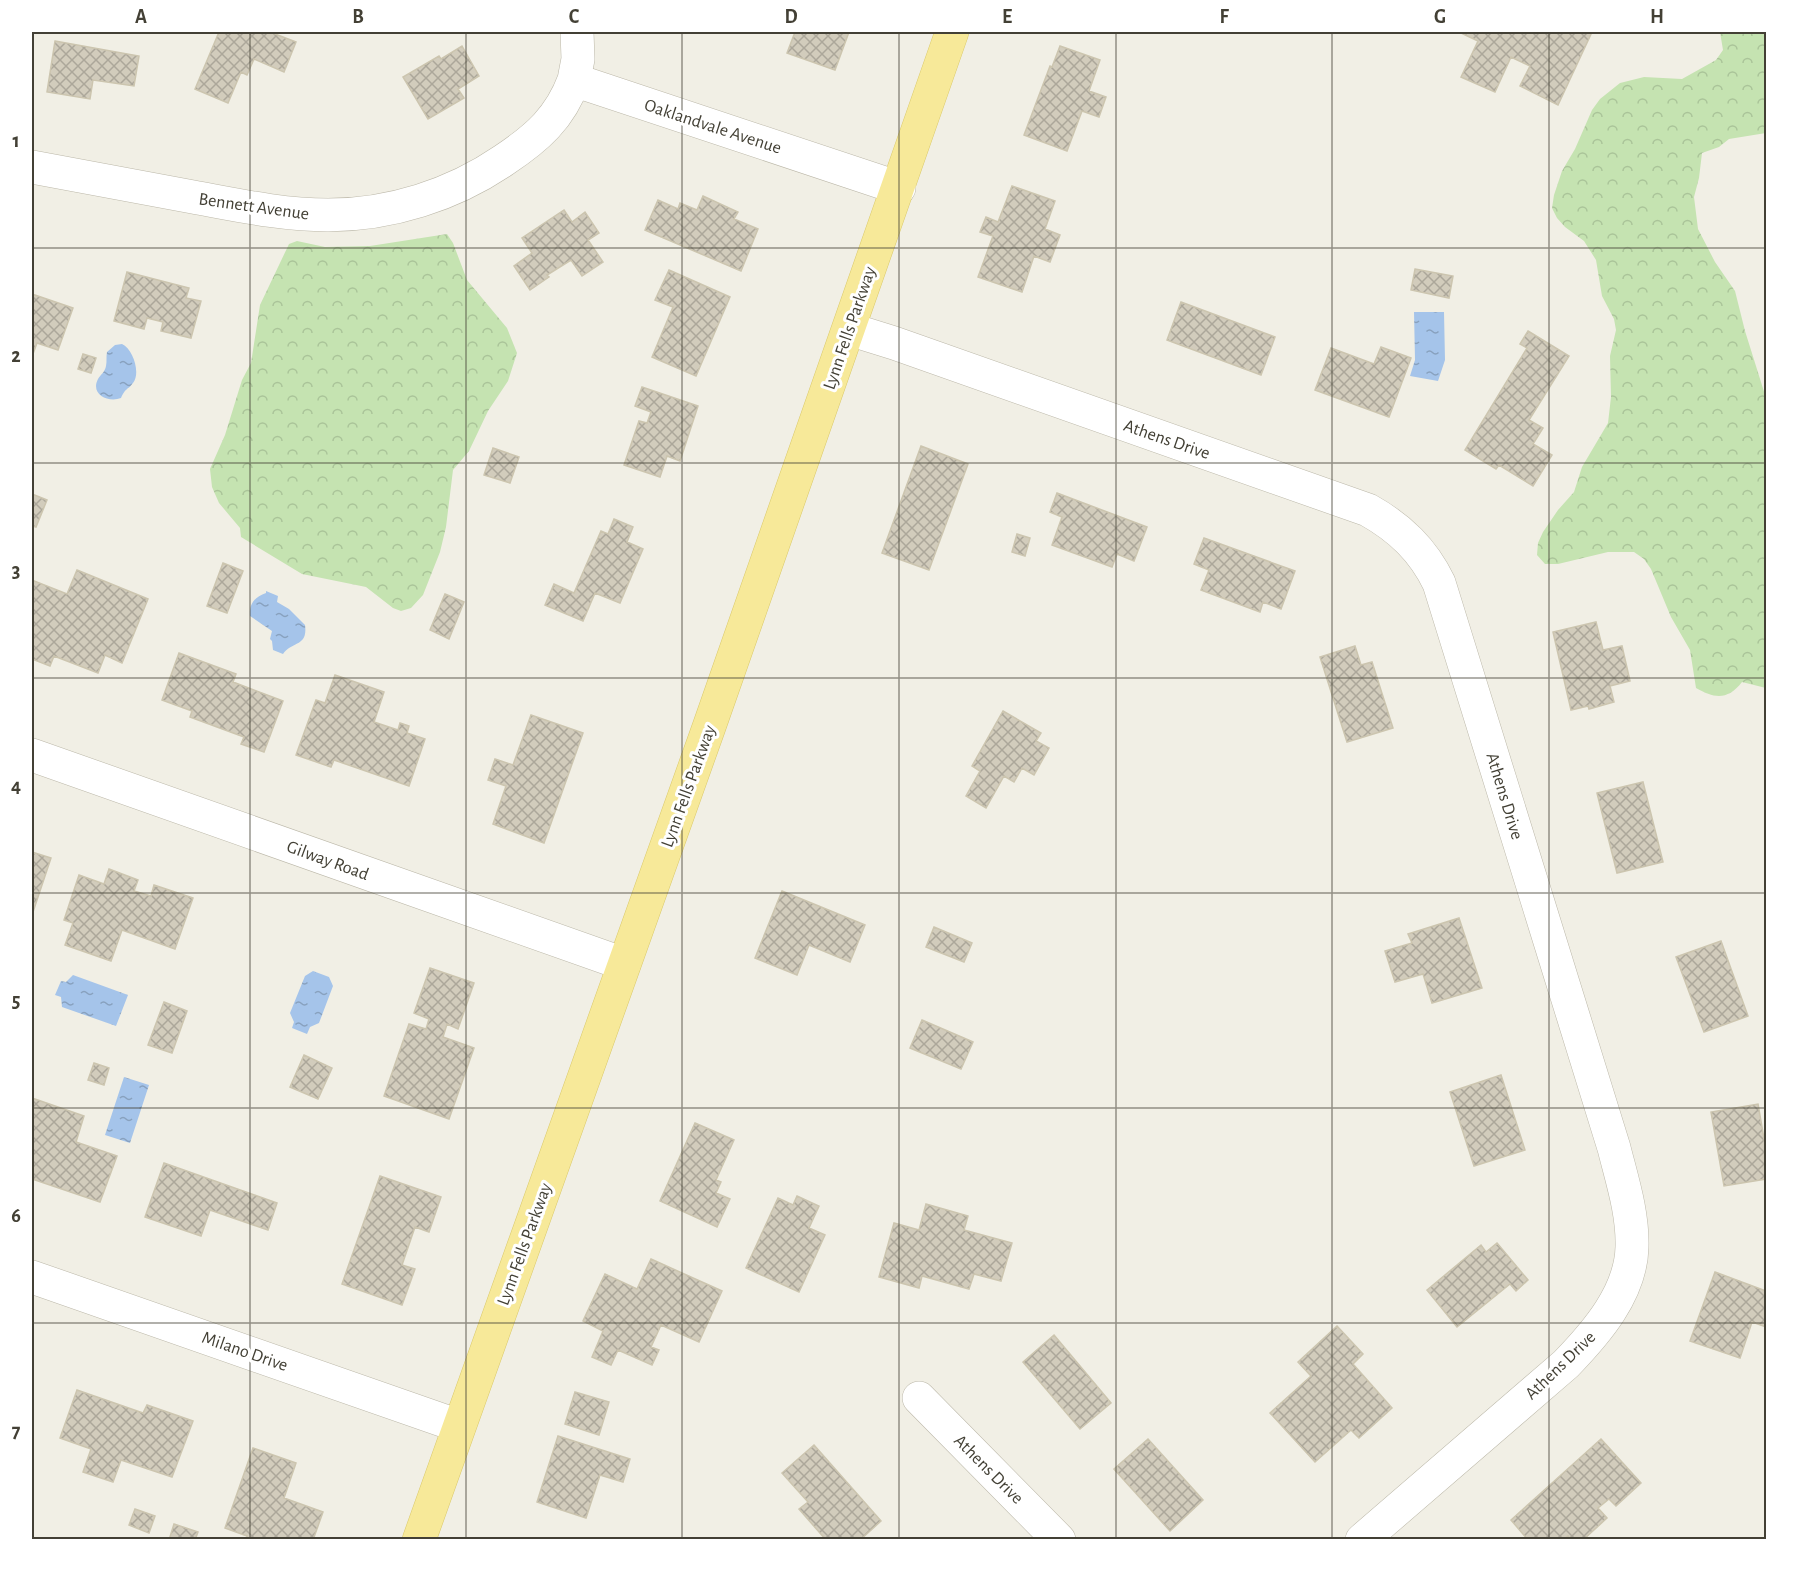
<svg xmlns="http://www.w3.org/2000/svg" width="1798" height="1571" viewBox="0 0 1798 1571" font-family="'Alegreya Sans',sans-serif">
  <defs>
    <pattern id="forest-crowns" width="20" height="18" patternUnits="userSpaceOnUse" patternTransform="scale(1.5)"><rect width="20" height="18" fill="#c5e3b1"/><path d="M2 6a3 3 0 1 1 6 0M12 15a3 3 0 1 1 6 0" fill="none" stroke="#aac499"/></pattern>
    <pattern id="water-ripples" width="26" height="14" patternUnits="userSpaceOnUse" patternTransform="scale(1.5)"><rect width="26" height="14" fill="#a5c4ea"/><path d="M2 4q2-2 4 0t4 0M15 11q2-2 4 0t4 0" fill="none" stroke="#88a1be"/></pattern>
    <pattern id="building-cross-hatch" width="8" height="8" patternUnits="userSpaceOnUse" patternTransform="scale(1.5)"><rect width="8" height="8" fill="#d2ccbc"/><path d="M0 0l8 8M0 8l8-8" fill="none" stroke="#aca79a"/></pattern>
  </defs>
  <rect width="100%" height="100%" fill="#f1efe5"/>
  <path fill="url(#forest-crowns)" d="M1720,32H1766V133L1729,139L1719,147L1702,153L1699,178L1694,197L1698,229L1715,262L1735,291L1745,331L1766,398V688L1742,682C1728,700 1715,699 1696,688L1690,650L1671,617L1651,569L1644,559L1634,552H1608L1558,564H1545L1537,555L1538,543L1543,532L1558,510L1574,492L1582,467L1608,423L1611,397L1610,356L1616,330L1614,319L1602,296L1596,260L1584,241L1565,227L1557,218L1552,208L1554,195L1562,171L1575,149L1592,110L1600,99L1620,83L1644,77L1682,79L1716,60L1723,50Z
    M447,234L453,243L467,280L507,328L517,353L508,381L488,411L469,451L453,470L446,527L440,552L423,595L411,608L401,611L393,608L366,587L302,574L241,537L240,528L219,503L212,487L210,469L225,435L242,380L251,363L260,305L289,244L297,241L325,247L370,246Z"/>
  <path fill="url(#water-ripples)" d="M1414,312H1444L1445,360L1438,381L1410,376L1415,360Z
    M122,344C133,349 141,373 133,383C127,391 126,387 121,398C108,403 90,394 98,379C101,374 105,372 106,366C107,361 106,357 107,352L115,345Z
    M266,591L278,596L277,602L289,609L305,625C308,647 292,641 283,654L273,650L272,641L270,639L272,631L250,616C249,603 255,597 266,593Z
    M313,971L329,977L333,986L319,1023L310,1027L307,1034L292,1028L294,1022L290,1013L305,976Z
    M73,975L128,995L116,1026L62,1007L61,997L55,995L61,981L66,982Z
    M124,1077L149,1085L130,1143L105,1135Z"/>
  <path fill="url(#building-cross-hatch)" stroke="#ccc5af" stroke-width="1.5" d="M219,32H270L296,42L284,72L254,59L247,75L241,72L228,103L195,89Z
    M795,32H849L835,70L787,53Z
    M1459,32H1592L1558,105L1520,86L1530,66L1511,57L1495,92L1461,77L1478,41Z
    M55,41L139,56L134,86L93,80L90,99L47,92Z
    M462,46L479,76L458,89L464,98L428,119L403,77L439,56L441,59Z
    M1060,46L1100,60L1089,91L1106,97L1099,117L1082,111L1067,151L1024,135L1050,66L1052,67Z
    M1012,186L1055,201L1045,229L1060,235L1050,262L1034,256L1022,292L978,277L993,236L980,232L986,217L998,222Z
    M703,196L738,212L734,219L758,229L741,271L645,230L658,200L678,209L680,203L697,210Z
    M564,210L572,222L585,212L599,233L588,240L603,262L582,276L571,260L547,275L549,277L530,290L514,266L532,253L522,238Z
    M1415,269L1453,276L1449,298L1411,290Z
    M669,270L730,297L696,376L652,357L673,307L655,300Z
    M127,272L189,288L186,298L201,301L191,338L161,331L163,322L147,318L144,329L114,321Z
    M32,294L73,308L58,350L37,343L33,354L32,353Z
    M1181,302L1275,337L1261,375L1167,340Z
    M1528,331L1569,356L1529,420L1543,428L1533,444L1552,455L1533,486L1499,465L1496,469L1465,450L1527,348L1520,344Z
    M1381,347L1411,358L1389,417L1315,390L1331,348L1374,364Z
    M83,354L96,358L91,373L78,369Z
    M642,387L698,406L680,461L667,456L660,477L624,465L639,421L647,423L651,412L635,406Z
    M921,446L968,464L929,570L882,553Z
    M493,448L519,457L510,483L484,475Z
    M1057,493L1147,527L1134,561L1117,554L1112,567L1052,545L1062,517L1050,512Z
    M32,494L47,500L36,527L32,526Z
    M614,519L633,527L627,542L643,549L620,603L595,593L583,621L545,605L554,584L574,593L601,531L608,534Z
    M1017,534L1030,538L1025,556L1012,552Z
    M1204,538L1295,571L1281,609L1263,602L1260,612L1201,590L1209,570L1194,564Z
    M223,563L243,571L227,613L207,606Z
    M77,570L148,599L122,663L105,655L98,673L54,656L50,666L32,659V580L67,594Z
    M445,594L464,602L449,639L430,630Z
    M1596,622L1603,650L1622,646L1630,681L1610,686L1614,702L1589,709L1588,706L1571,710L1553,632Z
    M1355,646L1361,665L1372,662L1393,728L1347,742L1320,657Z
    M179,653L236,674L233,682L283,701L264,752L241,744L244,737L190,717L192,711L162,700Z
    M335,675L384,692L374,722L398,730L400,723L409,726L407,733L425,739L409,786L334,760L331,767L296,755L316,700L325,703Z
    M1003,711L1041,733L1036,741L1049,748L1034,775L1022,768L1014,782L1004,776L986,808L966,796L980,771L972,766Z
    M531,715L583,733L544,843L493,824L506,786L488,780L495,759L513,765Z
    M1643,782L1663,862L1617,873L1597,793Z
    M32,852L51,858L32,915Z
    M109,869L138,880L134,891L151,896L154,885L193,898L175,949L122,930L111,961L65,945L73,923L64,920L79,875L104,884Z
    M782,891L865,925L850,962L809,945L797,975L755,958Z
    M1459,918L1482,988L1432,1003L1423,974L1395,982L1385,951L1412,943L1408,934Z
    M934,927L972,943L964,962L926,947Z
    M1721,941L1748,1016L1704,1032L1676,957Z
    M430,968L474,983L458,1029L447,1024L443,1037L474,1048L449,1119L384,1096L409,1024L426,1029L429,1019L414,1013Z
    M164,1002L187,1011L172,1053L148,1045Z
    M922,1020L973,1042L961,1069L910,1048Z
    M304,1055L332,1068L318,1099L290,1087Z
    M94,1063L109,1068L104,1085L88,1080Z
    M1501,1075L1525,1150L1474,1166L1450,1092Z
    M32,1098L84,1116L76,1142L117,1156L100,1202L32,1179Z
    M1758,1104L1766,1150V1179L1724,1186L1711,1112Z
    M695,1123L734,1140L716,1180L721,1182L716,1193L730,1199L717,1227L660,1201Z
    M164,1163L277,1203L268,1230L210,1210L201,1236L145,1217Z
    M380,1176L441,1197L429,1232L415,1227L402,1265L415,1269L402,1305L342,1284Z
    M797,1196L819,1206L809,1228L825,1235L799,1292L746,1268L778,1198L793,1205Z
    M926,1204L968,1216L964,1230L1012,1243L1001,1281L974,1274L969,1289L922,1276L919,1288L879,1277L894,1223L919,1230Z
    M1497,1243L1528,1280L1516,1291L1510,1284L1457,1327L1427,1290L1481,1245L1486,1252Z
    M651,1259L722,1291L699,1342L661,1325L651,1347L659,1350L652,1365L618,1350L611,1365L592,1357L603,1331L583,1321L605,1274L637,1289Z
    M1715,1272L1766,1291V1327L1752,1322L1740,1358L1690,1341Z
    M1337,1326L1363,1354L1353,1364L1392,1408L1359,1438L1351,1430L1315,1462L1270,1413L1311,1376L1298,1362Z
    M1054,1335L1111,1403L1080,1429L1023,1362Z
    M77,1390L143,1413L147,1405L193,1421L172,1477L121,1460L113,1482L83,1472L91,1449L60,1438Z
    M575,1392L609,1402L599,1435L565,1424Z
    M558,1436L630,1459L623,1482L600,1475L586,1518L537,1502Z
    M1148,1439L1203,1500L1170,1531L1114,1469Z
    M1601,1439L1641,1483L1616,1506L1609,1499L1598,1508L1607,1518L1583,1540H1571L1568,1536L1563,1540H1528L1511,1520Z
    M814,1445L881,1521L860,1540H826L799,1509L808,1502L782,1473Z
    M253,1448L296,1463L284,1498L323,1512L313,1540H246L247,1536L225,1528Z
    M135,1509L155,1516L149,1533L129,1525Z
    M174,1524L198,1532L195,1540H169Z"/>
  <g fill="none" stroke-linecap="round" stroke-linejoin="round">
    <defs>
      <path id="minor" d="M577,32L578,59L574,80L899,188
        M32,167C85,177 139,187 193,197C237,205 282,215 328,215C390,215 453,195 504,160C537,138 560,118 574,80
        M849,329L894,343L1368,510C1400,528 1423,550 1439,583L1614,1148C1622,1180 1633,1213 1632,1247C1631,1293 1596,1333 1566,1364L1362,1540
        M32,755L624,964
        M32,1277L459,1426
        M919,1398L1059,1540"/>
      <path id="major" d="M419,1540L709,727L952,32"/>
    </defs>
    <use href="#minor" stroke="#bcb8a9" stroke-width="34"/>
    <use href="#major" stroke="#dac96a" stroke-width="34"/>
    <use href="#minor" stroke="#fff" stroke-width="33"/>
    <use href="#major" stroke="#f7e999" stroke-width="33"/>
  </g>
  <path fill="none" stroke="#434035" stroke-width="1.5" stroke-opacity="0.55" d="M250,32V1540M466,32V1540M682,32V1540M899,32V1540M1116,32V1540M1332,32V1540M1549,32V1540M32,248H1766M32,463H1766M32,678H1766M32,893H1766M32,1108H1766M32,1323H1766"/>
  <g text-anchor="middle" stroke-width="6" stroke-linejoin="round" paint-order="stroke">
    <g font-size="18" fill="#434035" stroke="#fff">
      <text transform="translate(713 126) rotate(18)" y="6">Oaklandvale Avenue</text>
      <text transform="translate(254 206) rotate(8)" y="6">Bennett Avenue</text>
      <text transform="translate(849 328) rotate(-71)" y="6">Lynn Fells Parkway</text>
      <text transform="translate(1167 439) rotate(19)" y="6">Athens Drive</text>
      <text transform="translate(688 786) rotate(-70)" y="6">Lynn Fells Parkway</text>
      <text transform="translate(1505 796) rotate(73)" y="6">Athens Drive</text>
      <text transform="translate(328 860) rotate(20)" y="6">Gilway Road</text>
      <text transform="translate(524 1244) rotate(-70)" y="6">Lynn Fells Parkway</text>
      <text transform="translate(245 1351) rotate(19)" y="6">Milano Drive</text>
      <text transform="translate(1560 1365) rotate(-44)" y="6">Athens Drive</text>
      <text transform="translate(989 1469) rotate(45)" y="6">Athens Drive</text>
    </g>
  </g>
  <rect width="1798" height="1571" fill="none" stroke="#ffffff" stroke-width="66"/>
  <rect x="33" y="33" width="1732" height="1505" fill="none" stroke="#434035" stroke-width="2"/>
  <g font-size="20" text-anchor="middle" font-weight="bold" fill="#434035">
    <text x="141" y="23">A</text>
    <text x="358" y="23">B</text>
    <text x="574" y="23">C</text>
    <text x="791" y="23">D</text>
    <text x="1007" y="23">E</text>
    <text x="1224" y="23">F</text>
    <text x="1440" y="23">G</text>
    <text x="1657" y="23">H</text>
    <text x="16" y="147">1</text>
    <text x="16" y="362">2</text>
    <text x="16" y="577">3</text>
    <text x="16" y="792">4</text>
    <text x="16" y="1007">5</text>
    <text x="16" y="1222">6</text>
    <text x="16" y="1437">7</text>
  </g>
</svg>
